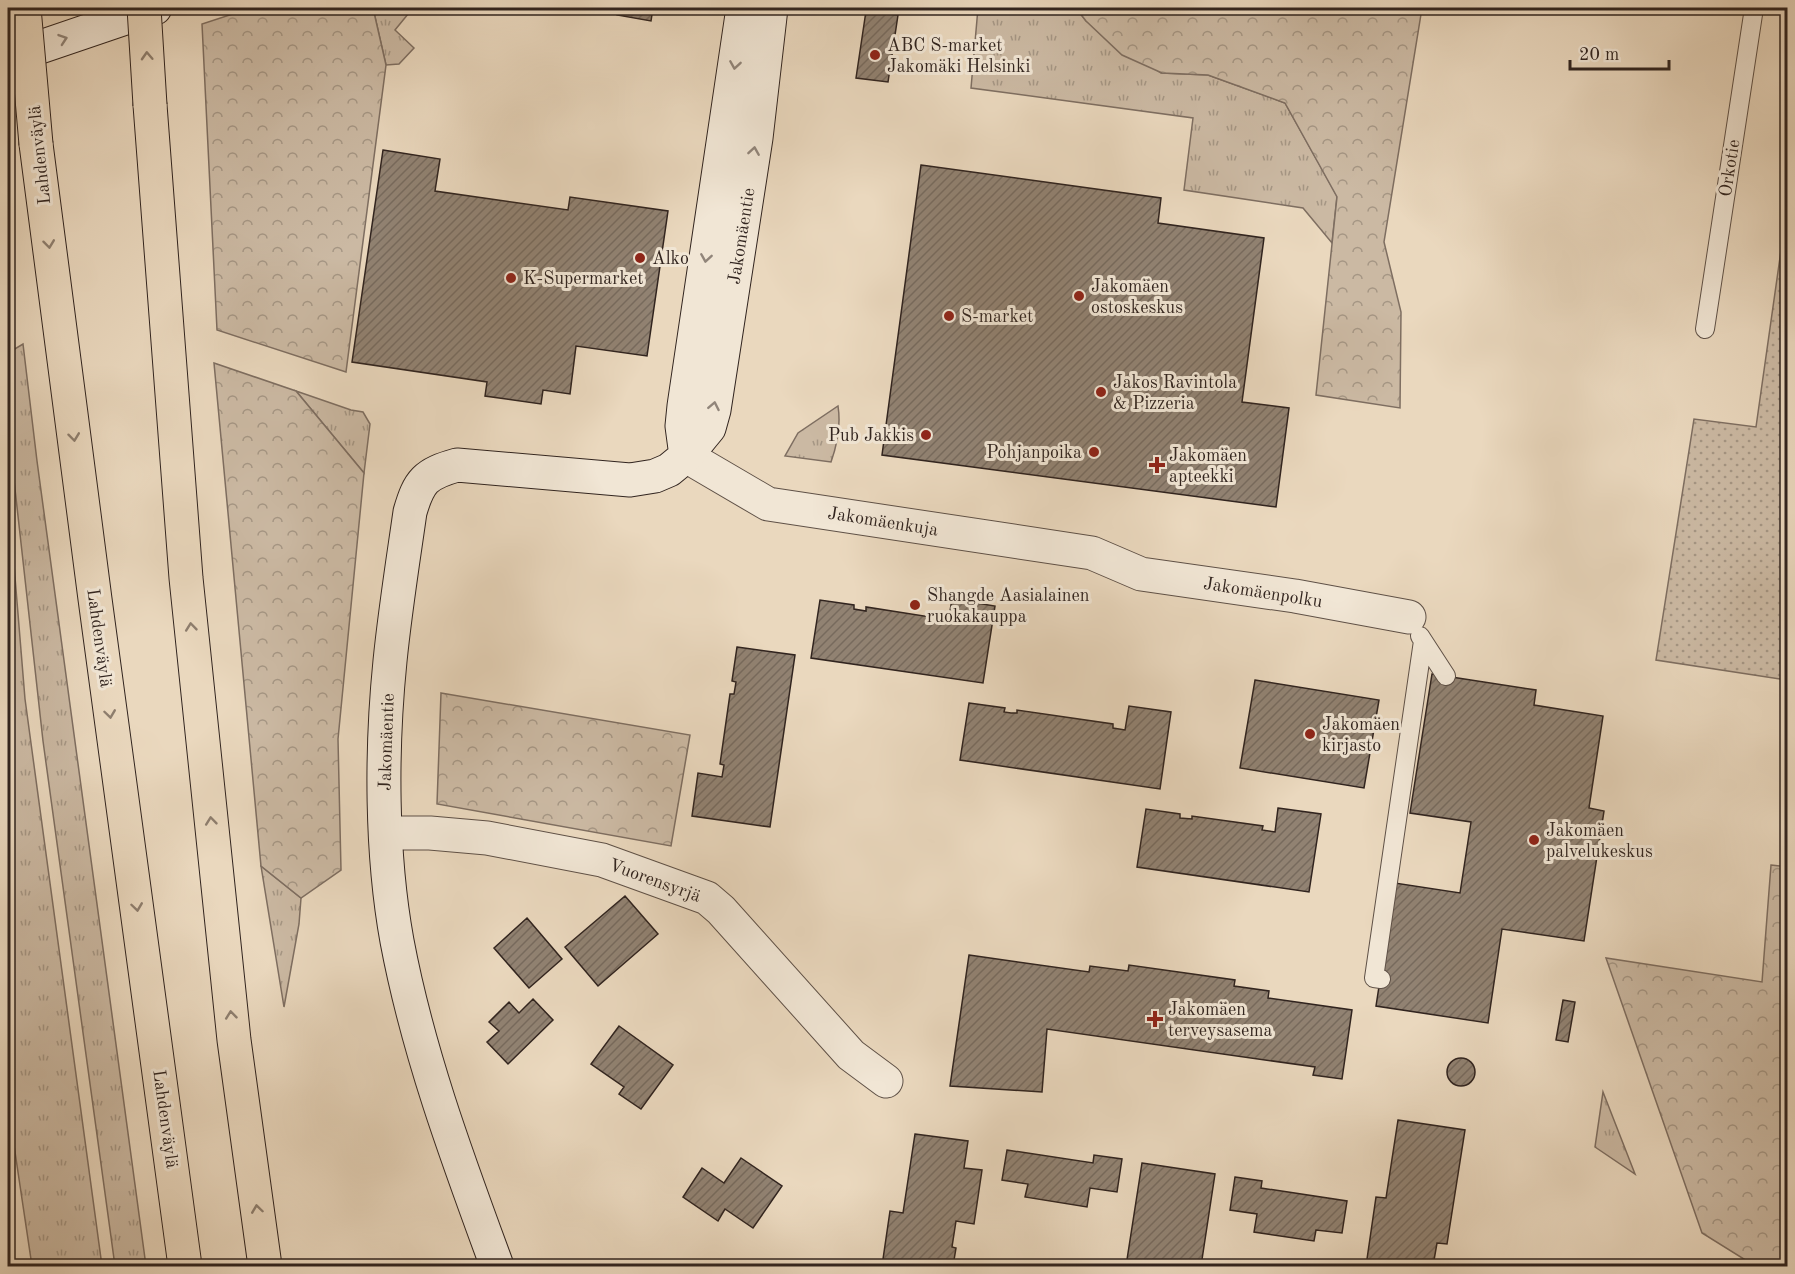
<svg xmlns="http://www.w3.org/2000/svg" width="1795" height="1274" viewBox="0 0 1795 1274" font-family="'Old Standard TT',serif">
  <defs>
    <pattern id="grass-tufts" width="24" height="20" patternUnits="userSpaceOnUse" patternTransform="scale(1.5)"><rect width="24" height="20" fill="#cbb9a3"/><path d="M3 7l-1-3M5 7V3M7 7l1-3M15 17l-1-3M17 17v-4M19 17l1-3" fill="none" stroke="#a59684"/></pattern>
    <pattern id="forest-crowns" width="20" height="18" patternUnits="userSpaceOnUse" patternTransform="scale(1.5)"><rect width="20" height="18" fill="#cbb9a3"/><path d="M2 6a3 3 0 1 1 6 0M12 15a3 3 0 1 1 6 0" fill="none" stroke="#a59684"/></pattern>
    <pattern id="park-dots" width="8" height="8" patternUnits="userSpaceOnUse" patternTransform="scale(1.5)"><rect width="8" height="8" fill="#cbb9a3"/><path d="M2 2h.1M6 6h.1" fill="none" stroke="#a59684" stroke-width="1.8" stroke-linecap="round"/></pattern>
    <pattern id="building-hatch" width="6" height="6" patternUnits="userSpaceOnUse" patternTransform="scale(1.5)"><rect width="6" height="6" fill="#918272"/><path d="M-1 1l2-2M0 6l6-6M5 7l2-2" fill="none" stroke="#776a5d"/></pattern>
  </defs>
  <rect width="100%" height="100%" fill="#ead8be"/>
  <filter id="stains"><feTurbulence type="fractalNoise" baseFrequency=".00333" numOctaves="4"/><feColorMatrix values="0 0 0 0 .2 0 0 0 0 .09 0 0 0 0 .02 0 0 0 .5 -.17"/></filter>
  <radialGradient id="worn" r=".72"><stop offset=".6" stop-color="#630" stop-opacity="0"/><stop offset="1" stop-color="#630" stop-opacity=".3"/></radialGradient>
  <path fill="url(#grass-tufts)" stroke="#7e6e61" stroke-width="1.5" d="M373,8H413L395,30L414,48L399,64L386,65Z
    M978,8H1076L1086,21L1161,73L1208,75L1285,103L1337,196L1332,243L1303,208L1184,190L1193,118L971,88Z
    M23,344L37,461L146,1266H115L43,741L13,471L8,473V353Z
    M296,391L351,410L363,412L370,424L364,473Z
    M838,406C841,425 837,445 831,462L785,456L798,433Z
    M8,492L25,699L102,1266H32L8,1105Z
    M261,866L301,898L299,924L284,1007Z
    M1603,1092L1635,1174L1595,1147Z"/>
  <path fill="url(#forest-crowns)" stroke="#7e6e61" stroke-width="1.5" d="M251,8H373L386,65L346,372L217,330L202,24Z
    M1076,8H1422L1384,242L1401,312L1400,408L1316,395L1337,197L1285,103L1208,75L1162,73L1122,55L1086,21Z
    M214,363L296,391L364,473L338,739L341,870L301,898L261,866Z
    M441,693L690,735L671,846L437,804Z
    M1771,865L1788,867V1266H1755L1702,1233L1606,958L1762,982Z"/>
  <path fill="url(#park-dots)" stroke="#7e6e61" stroke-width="1.5" d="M1787,208L1788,680H1787L1656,660L1694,419L1756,427Z"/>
  <path fill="url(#building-hatch)" stroke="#31241f" stroke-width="1.5" d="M618,8H653L651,21L617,15Z
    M866,11L898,15L888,82L856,78Z
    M383,150L440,159L435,191L568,210L570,197L668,211L647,356L576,346L570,394L543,390L541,404L485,396L487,382L352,362Z
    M921,165L1161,198L1158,223L1264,238L1242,402L1289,408L1276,507L882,455Z
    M952,599L995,606L983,683L811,658L820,600L854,605V609L866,611V607L937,618L936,621L948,623Z
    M737,647L795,655L770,827L692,816L698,773L722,777L724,765L720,764L730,694H734L736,682L732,681Z
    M1432,674L1536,690L1534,705L1603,716L1589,808L1604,811L1584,941L1502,929L1488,1023L1376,1006L1395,883L1460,893L1471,822L1410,813Z
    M1255,680L1379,700L1364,788L1240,768Z
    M969,703L1005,708L1004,712L1011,713H1017V710L1113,724V728L1125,730L1129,706L1171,712L1160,789L960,760Z
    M1278,808L1321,814L1309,892L1137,867L1146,809L1180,814V818L1192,819V816L1263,826L1262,830L1275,832Z
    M625,896L658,934L598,986L565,947Z
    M527,918L562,959L529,988L494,948Z
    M969,955L1089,972L1090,966L1128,971L1129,965L1235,980L1234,986L1269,991L1268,998L1352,1010L1342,1079L1313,1075L1315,1067L1047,1029L1042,1092L950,1086Z
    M533,999L553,1020L508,1064L487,1042L499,1031L489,1022L509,1002L519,1013Z
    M1563,1000L1575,1002L1568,1042L1556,1040Z
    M619,1026L673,1065L641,1109L619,1094L624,1087L591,1064Z
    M1447 1072a14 14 0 1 1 28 0a14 14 0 1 1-28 0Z
    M1398,1120L1465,1130L1447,1244L1437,1243L1433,1266H1366L1376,1197L1386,1198Z
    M915,1134L968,1141L964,1168L982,1170L974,1224L956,1221L952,1247L956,1248L953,1266H882L890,1211L903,1213Z
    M8,1140L12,1177L8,1178Z
    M1007,1150L1093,1163L1094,1155L1122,1159L1117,1192L1090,1188L1087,1207L1025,1197L1028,1184L1002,1180Z
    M741,1158L782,1186L753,1228L725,1209L718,1221L683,1197L702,1168L724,1183Z
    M1142,1163L1215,1174L1201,1266H1126Z
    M1235,1177L1262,1181L1261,1188L1347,1201L1342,1233L1316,1230L1314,1241L1254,1232L1257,1214L1230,1210Z"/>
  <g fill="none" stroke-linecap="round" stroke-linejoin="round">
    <defs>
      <path id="lane" d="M1705,329L1754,8
        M1420,636L1446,676
        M1381,979L1374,978L1423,641"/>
      <path id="street" d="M686,456L768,504L1092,553L1141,574L1295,596L1409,617
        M386,833H430L487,838L602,860L707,898L721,910L851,1055L886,1081"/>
      <path id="secondary" d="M8,58L155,8
        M686,456L682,426L684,406L743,8
        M497,1266C458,1160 418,1053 397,941C381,853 381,750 390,661C395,611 403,561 410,512C419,481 425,474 457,465L630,480L655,476L669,470L686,456L709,428L714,410L756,138L771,8"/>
      <path id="highway" d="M150,105L186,578L234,1040L265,1266
        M36,144L95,599L185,1266"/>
    </defs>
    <use href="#lane" stroke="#5f5147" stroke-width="20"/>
    <use href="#street" stroke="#5f5147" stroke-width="35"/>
    <use href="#secondary" stroke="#31241f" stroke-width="35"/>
    <use href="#highway" stroke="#31241f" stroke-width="35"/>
    <use href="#lane" stroke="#f1e6d5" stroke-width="18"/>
    <use href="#street" stroke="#f1e6d5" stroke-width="33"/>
    <use href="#secondary" stroke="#f1e6d5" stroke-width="33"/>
    <use href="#highway" stroke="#ead8be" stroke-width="33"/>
    <defs>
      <path id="highway-bridge" d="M24,8L36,144
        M144,8L150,105"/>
    </defs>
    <use href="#highway-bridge" stroke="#31241f" stroke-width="35" stroke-linecap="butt"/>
    <use href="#highway-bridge" stroke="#ead8be" stroke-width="33"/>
  </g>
  <defs><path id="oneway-chevron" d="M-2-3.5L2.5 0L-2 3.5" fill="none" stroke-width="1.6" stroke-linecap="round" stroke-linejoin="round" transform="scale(1.5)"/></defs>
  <g stroke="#91857a">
    <use href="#oneway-chevron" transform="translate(63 39) rotate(-19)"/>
    <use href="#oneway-chevron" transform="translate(735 65) rotate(99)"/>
    <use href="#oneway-chevron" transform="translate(754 151) rotate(-81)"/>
    <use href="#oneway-chevron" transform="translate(706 258) rotate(99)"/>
    <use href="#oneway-chevron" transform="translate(714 406) rotate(-79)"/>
  </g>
  <g stroke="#8e7e6e">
    <use href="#oneway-chevron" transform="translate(147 56) rotate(-93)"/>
    <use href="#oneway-chevron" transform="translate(49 244) rotate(83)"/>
    <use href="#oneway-chevron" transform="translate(74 437) rotate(83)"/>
    <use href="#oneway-chevron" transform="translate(191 627) rotate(-96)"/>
    <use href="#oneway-chevron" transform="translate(110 714) rotate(82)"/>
    <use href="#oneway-chevron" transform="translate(211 821) rotate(-96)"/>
    <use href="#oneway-chevron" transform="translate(137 907) rotate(82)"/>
    <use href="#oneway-chevron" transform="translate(231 1015) rotate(-96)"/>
    <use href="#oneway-chevron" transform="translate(257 1209) rotate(-98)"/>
  </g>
  <g fill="#8f2418" stroke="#f1e6d5" stroke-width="2">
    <circle cx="875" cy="55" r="6"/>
    <circle cx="640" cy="258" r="6"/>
    <circle cx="511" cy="278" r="6"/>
    <circle cx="1079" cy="296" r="6"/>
    <circle cx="949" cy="316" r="6"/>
    <circle cx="1101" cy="392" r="6"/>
    <circle cx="926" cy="435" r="6"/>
    <circle cx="1094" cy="452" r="6"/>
    <path d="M1154 456h6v6h6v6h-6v6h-6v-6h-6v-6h6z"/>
    <circle cx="915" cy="605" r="6"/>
    <circle cx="1310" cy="734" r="6"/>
    <circle cx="1534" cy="840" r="6"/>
    <path d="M1152 1010h6v6h6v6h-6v6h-6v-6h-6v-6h6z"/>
  </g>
  <g text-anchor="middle" stroke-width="6" stroke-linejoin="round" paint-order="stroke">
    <g font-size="18" fill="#31241f" stroke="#f1e6d5" text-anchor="start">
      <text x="887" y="51">ABC S-market<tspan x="887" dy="21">Jakomäki Helsinki</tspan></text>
      <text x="652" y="264">Alko</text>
      <text x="523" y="284">K-Supermarket</text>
      <text x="1091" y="292">Jakomäen<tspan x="1091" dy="21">ostoskeskus</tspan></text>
      <text x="961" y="322">S-market</text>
      <text x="1113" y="388">Jakos Ravintola<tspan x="1113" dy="21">&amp; Pizzeria</tspan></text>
      <text x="914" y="441" text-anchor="end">Pub Jakkis</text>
      <text x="1082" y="458" text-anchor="end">Pohjanpoika</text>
      <text x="1169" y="461">Jakomäen<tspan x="1169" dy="21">apteekki</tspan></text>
      <text x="927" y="601">Shangde Aasialainen<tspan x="927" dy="21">ruokakauppa</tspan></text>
      <text x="1322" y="730">Jakomäen<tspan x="1322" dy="21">kirjasto</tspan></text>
      <text x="1546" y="836">Jakomäen<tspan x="1546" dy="21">palvelukeskus</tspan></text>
      <text x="1168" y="1015">Jakomäen<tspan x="1168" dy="21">terveysasema</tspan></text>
    </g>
    <g font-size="18" fill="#31241f" stroke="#f1e6d5">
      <text transform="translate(39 155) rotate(-96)" y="6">Lahdenväylä</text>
      <text transform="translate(1729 168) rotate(-81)" y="6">Orkotie</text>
      <text transform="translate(741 236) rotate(-81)" y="6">Jakomäentie</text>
      <text transform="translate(883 521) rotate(9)" y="6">Jakomäenkuja</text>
      <text transform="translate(1263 592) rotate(9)" y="6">Jakomäenpolku</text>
      <text transform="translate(100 638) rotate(82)" y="6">Lahdenväylä</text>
      <text transform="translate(386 742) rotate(-88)" y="6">Jakomäentie</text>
      <text transform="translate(655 880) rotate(20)" y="6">Vuorensyrjä</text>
      <text transform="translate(166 1119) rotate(82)" y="6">Lahdenväylä</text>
    </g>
  </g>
  <rect width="1795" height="1274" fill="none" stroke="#ead8be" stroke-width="30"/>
  <rect x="9" y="9" width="1777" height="1256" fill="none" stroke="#31241f" stroke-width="3"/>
  <rect x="15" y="15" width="1765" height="1244" fill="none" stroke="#31241f" stroke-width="1.5"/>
  <path d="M1570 60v9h99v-9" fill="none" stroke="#31241f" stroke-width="3"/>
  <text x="1579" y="60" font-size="18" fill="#31241f" stroke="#f1e6d5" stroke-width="4.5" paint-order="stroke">20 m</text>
  <rect width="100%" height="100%" filter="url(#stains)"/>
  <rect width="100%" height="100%" fill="url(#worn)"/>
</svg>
